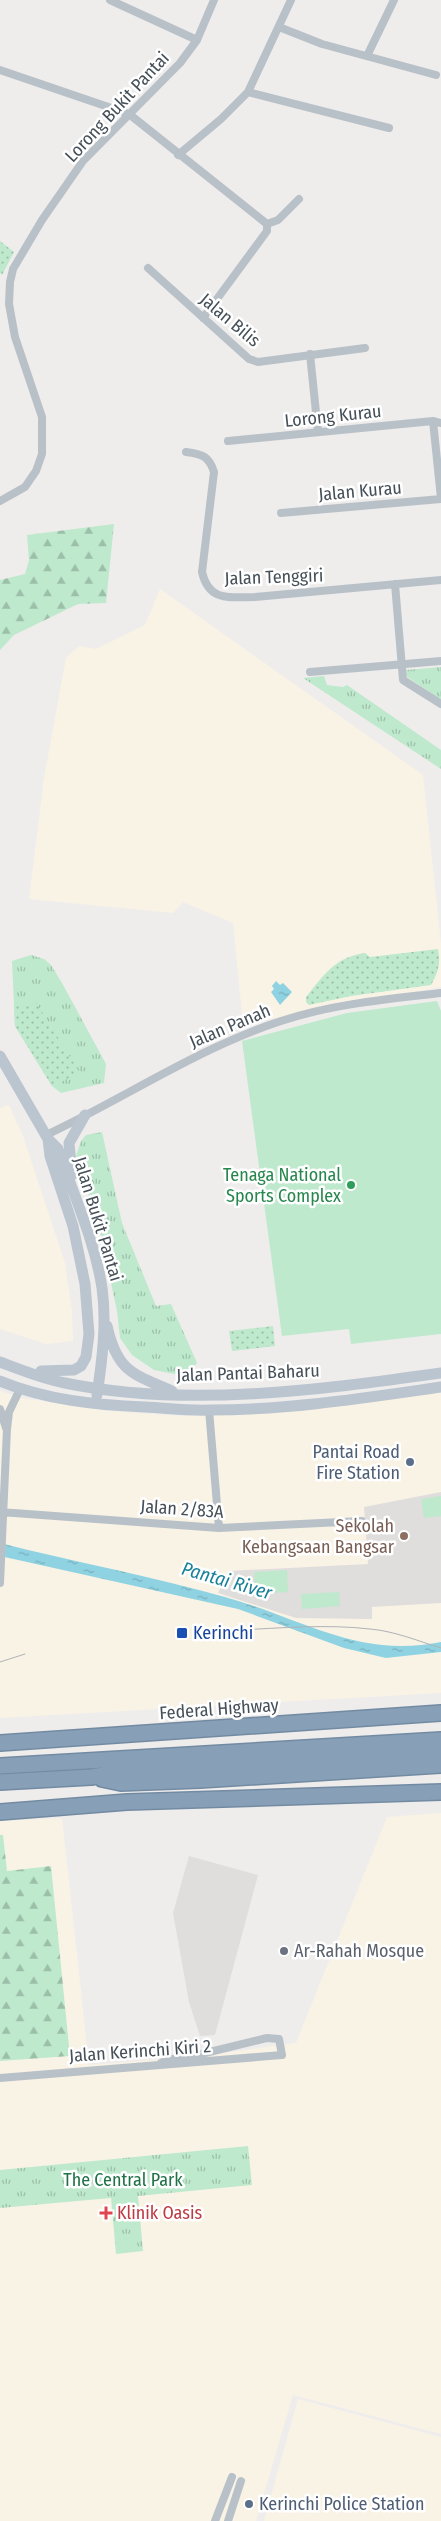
<svg xmlns="http://www.w3.org/2000/svg" width="441" height="2521" viewBox="0 0 441 2521" font-family="'Fira Sans Condensed',sans-serif">
  <defs>
    <pattern id="grass-tufts" width="24" height="20" patternUnits="userSpaceOnUse" patternTransform="scale(1.25)"><rect width="24" height="20" fill="#bee9cd"/><path d="M3 7l-1-3M5 7V3M7 7l1-3M15 17l-1-3M17 17v-4M19 17l1-3" fill="none" stroke="#9cbfa9"/></pattern>
    <pattern id="forest-firs" width="22" height="20" patternUnits="userSpaceOnUse" patternTransform="scale(1.25)"><rect width="22" height="20" fill="#bee9cd"/><path d="M5 1l3.5 6h-7zM16 11l3.5 6h-7z" fill="#9cbfa9"/></pattern>
    <pattern id="garden-dots" width="8" height="8" patternUnits="userSpaceOnUse" patternTransform="scale(1.25)"><rect width="8" height="8" fill="#bee9cd"/><path d="M2 2h.1M6 6h.1" fill="none" stroke="#9cbfa9" stroke-width="1.8" stroke-linecap="round"/></pattern>
    <pattern id="water-ripples" width="26" height="14" patternUnits="userSpaceOnUse" patternTransform="scale(1.25)"><rect width="26" height="14" fill="#8fd3e2"/><path d="M2 4q2-2 4 0t4 0M15 11q2-2 4 0t4 0" fill="none" stroke="#77aeba"/></pattern>
  </defs>
  <rect width="100%" height="100%" fill="#efecec"/>
  <path fill="#f9f3e6" d="M160,589L423,775L441,944V987L243,1024L233,923L183,902L173,913L29,899L44,778L66,658L79,646L96,649L145,625Z
    M9,1105L23,1136L65,1263L72,1312L73,1341L46,1344L0,1329V1108Z
    M0,1391L22,1398L108,1411L184,1416L255,1412L441,1392V1693L0,1718Z
    M441,1813V2434L293,2395L256,2521H0V1821L62,1818L89,2065L201,2056L296,2043L387,1817Z
    M298,2399L441,2437V2521H264Z"/>
  <path fill="#e0dddd" d="M441,1492V1603L372,1607V1619L296,1618L218,1593L228,1571L368,1564L364,1507Z
    M189,1856L258,1875L215,2035L200,2036L189,2002L173,1913Z"/>
  <path fill="url(#grass-tufts)" d="M441,667V700L406,676V670Z
    M324,676L327,685L343,687L347,685L441,750V769L303,678Z
    M31,955L44,959L51,965L62,983L106,1064L104,1083L61,1093L52,1086L15,1026L12,961Z
    M102,1132L122,1223L156,1306L171,1304L197,1363L185,1376L154,1370L132,1355L120,1338L117,1311L99,1227L76,1156L81,1141L86,1135Z
    M248,2146L252,2185L138,2196L143,2251L116,2254L111,2198L0,2208V2170Z"/>
  <path fill="url(#forest-firs)" d="M114,524L106,603L78,604L14,635L0,650V580L25,574L29,560L27,535Z
    M0,1835H3L7,1871L51,1866L70,2056L0,2061Z"/>
  <path fill="url(#garden-dots)" d="M0,241L14,252L2,275L0,273Z
    M438,949C441,963 438,973 431,985L351,996L309,1005L306,1002V997C324,975 335,957 365,953L370,957Z
    M37,1004L80,1073L52,1086L15,1026L14,1006Z
    M273,1326L275,1346L232,1351L229,1331Z"/>
  <path fill="#bee9cd" d="M437,1001L441,1011V1334L351,1344L349,1329L282,1336L242,1041L347,1013Z
    M441,1496V1516L424,1518L421,1499Z
    M287,1570L288,1592L255,1594L254,1572Z
    M339,1592L340,1606L302,1609L301,1594Z"/>
  <path fill="url(#water-ripples)" d="M276,981L280,985L283,983L292,992L280,1005L271,992L274,989L272,986Z
    M0,1543C75,1562 151,1576 225,1597C301,1618 358,1659 441,1642V1652L386,1658L344,1648L238,1609L0,1556Z"/>
  <g fill="none" stroke-linecap="round" stroke-linejoin="round">
    <defs>
      <path id="highway" d="M0,1743L441,1713
        M0,1766L441,1740
        M102,1779L121,1783L200,1780L441,1765
        M0,1782L91,1777L125,1772L441,1754
        M0,1812L127,1802L441,1792"/>
    </defs>
    <use href="#highway" stroke="#738ba2" stroke-width="18"/>
    <path stroke="#b9c1c8" stroke-width="8" d="M110,0L197,40
      M279,27L322,44L436,75
      M367,56L394,0
      M0,70L129,114L267,224V231L203,318
      M248,92L389,128
      M178,155L221,119L248,92L291,0
      M267,224L278,220L299,199
      M148,268L249,359L258,362L365,348
      M310,354L318,432
      M433,421L441,498
      M228,441L433,421L441,423
      M186,452C202,454 209,456 214,472L202,572C209,602 229,597 255,597L441,580
      M0,501L25,487L36,471L42,454V417L15,337L9,304L10,282L13,269L42,220L83,161L180,63L197,40L214,0
      M281,513L441,499
      M395,584L403,680L441,704
      M310,672L441,661
      M46,1135C125,1098 198,1048 281,1021C332,1004 388,999 441,993
      M0,1409L6,1428
      M209,1410L219,1528
      M0,1512L219,1528L362,1521
      M0,1583L7,1429L9,1412L20,1389
      M0,2078L282,2055L279,2039L267,2038L185,2058L170,2059L161,2063
      M215,2521L232,2477
      M228,2521L241,2481"/>
    <path stroke="#bbc5cf" stroke-width="11" d="M0,1056L48,1139L50,1156L73,1226L85,1284L89,1334L86,1357L81,1366L74,1370L41,1371
      M48,1139L58,1149C73,1194 95,1241 102,1288C107,1323 102,1361 97,1395
      M72,1175L69,1143L85,1115
      M107,1326C117,1371 132,1374 172,1391
      M0,1362C21,1370 43,1379 65,1383C185,1408 320,1390 441,1373
      M0,1381C46,1400 96,1405 145,1407C167,1408 189,1411 210,1410C288,1410 364,1398 441,1387"/>
    <use href="#highway" stroke="#88a0b7" stroke-width="15"/>
    <path stroke="#afb2b6" stroke-width="1" d="M238,1630C282,1628 327,1624 370,1629C394,1631 418,1641 441,1648
      M0,1662L25,1654"/>
  </g>
  <circle fill="#2e9e5b" stroke="#fff" stroke-width="2" cx="351" cy="1185" r="5"/>
  <g fill="#5c6f8a" stroke="#fff" stroke-width="2">
    <circle cx="410" cy="1462" r="5"/>
    <circle cx="249" cy="2504" r="5"/>
  </g>
  <circle fill="#8d6e63" stroke="#fff" stroke-width="2" cx="404" cy="1536" r="5"/>
  <rect fill="#1a4fb4" stroke="#fff" stroke-width="2" x="176" y="1627" width="12" height="12" rx="2.5"/>
  <circle fill="#6b7280" stroke="#fff" stroke-width="2" cx="284" cy="1951" r="5"/>
  <path fill="#e0444e" stroke="#fff" stroke-width="2" d="M103.5 2205.5h5v5h5v5h-5v5h-5v-5h-5v-5h5z"/>
  <g text-anchor="middle" stroke-width="5" stroke-linejoin="round" paint-order="stroke">
    <g font-size="18" fill="#465058" stroke="#fff">
      <text transform="translate(117 107) rotate(-47)" y="6">Lorong Bukit Pantai</text>
      <text transform="translate(230 320) rotate(40)" y="6">Jalan Bilis</text>
      <text transform="translate(333 416) rotate(-6)" y="6">Lorong Kurau</text>
      <text transform="translate(360 491) rotate(-5)" y="6">Jalan Kurau</text>
      <text transform="translate(274 577) rotate(-2)" y="6">Jalan Tenggiri</text>
      <text transform="translate(230 1026) rotate(-23)" y="6">Jalan Panah</text>
      <text transform="translate(98 1219) rotate(73)" y="6">Jalan Bukit Pantai</text>
      <text transform="translate(248 1373) rotate(-2)" y="6">Jalan Pantai Baharu</text>
      <text transform="translate(182 1509) rotate(4)" y="6">Jalan 2/83A</text>
      <text transform="translate(219 1709) rotate(-4)" y="6">Federal Highway</text>
      <text transform="translate(140 2051) rotate(-4)" y="6">Jalan Kerinchi Kiri 2</text>
    </g>
    <g font-size="18" fill="#27864d" stroke="#fff" text-anchor="end">
      <text x="341" y="1181">Tenaga National<tspan x="341" dy="21">Sports Complex</tspan></text>
    </g>
    <g font-size="18" fill="#4e5e75" stroke="#fff" text-anchor="end">
      <text x="400" y="1458">Pantai Road<tspan x="400" dy="21">Fire Station</tspan></text>
      <text x="259" y="2510" text-anchor="start">Kerinchi Police Station</text>
    </g>
    <g font-size="18" fill="#785e54" stroke="#fff" text-anchor="end">
      <text x="394" y="1532">Sekolah<tspan x="394" dy="21">Kebangsaan Bangsar</tspan></text>
    </g>
    <g font-size="18" fill="#164399" stroke="#fff" text-anchor="start">
      <text x="193" y="1639">Kerinchi</text>
    </g>
    <g font-size="18" fill="#5b616d" stroke="#fff" text-anchor="start">
      <text x="294" y="1957">Ar-Rahah Mosque</text>
    </g>
    <g font-size="18" fill="#1f7146" stroke="#fff">
      <text x="123" y="2186">The Central Park</text>
    </g>
    <g font-size="18" fill="#be3a42" stroke="#fff" text-anchor="start">
      <text x="117" y="2219">Klinik Oasis</text>
    </g>
    <g font-size="19" font-style="italic" fill="#198098" stroke="#fff">
      <text transform="translate(227 1580) rotate(16)" y="7">Pantai River</text>
    </g>
  </g>
</svg>
